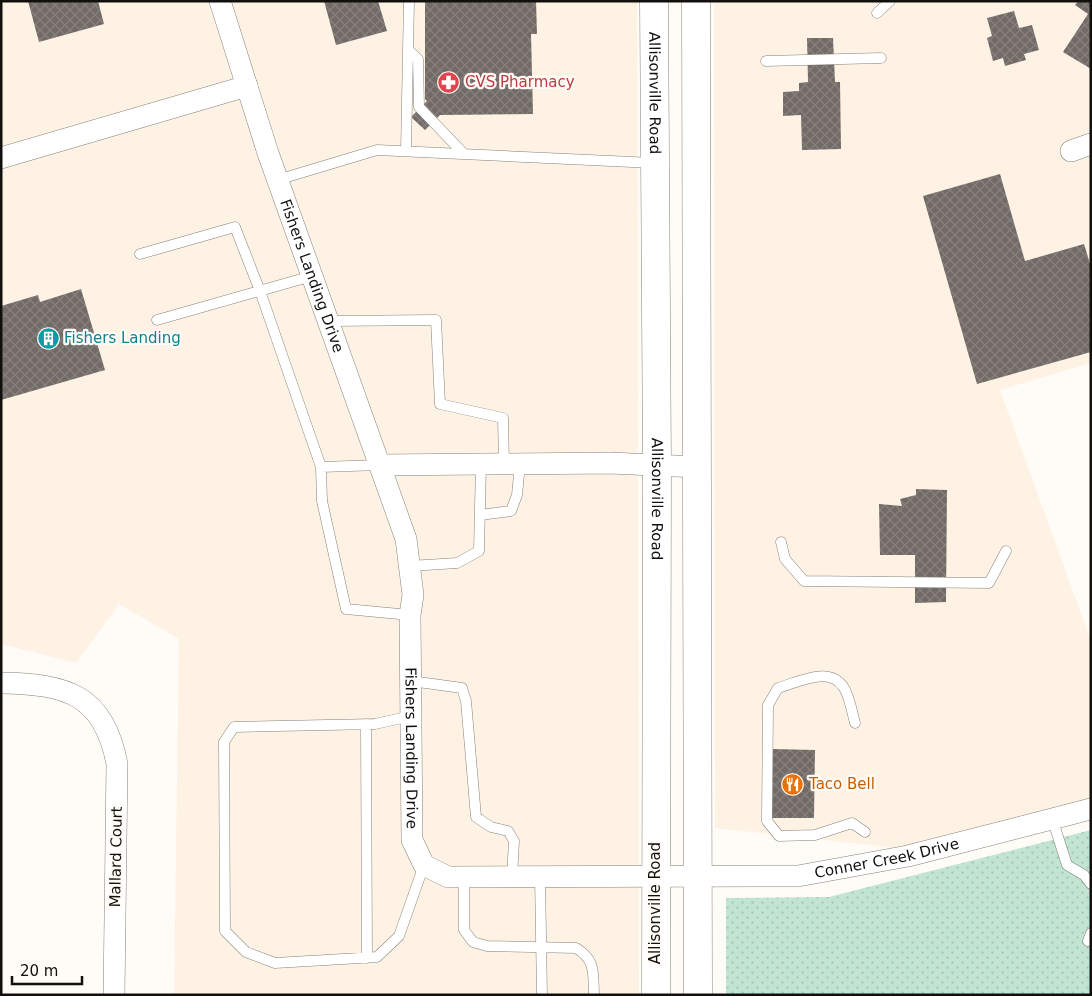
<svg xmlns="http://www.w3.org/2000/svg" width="1092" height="996" viewBox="0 0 1092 996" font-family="'DejaVu Sans',sans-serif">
  <defs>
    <pattern id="green-dots" width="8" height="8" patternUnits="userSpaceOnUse" patternTransform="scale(1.25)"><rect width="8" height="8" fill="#c2e4d3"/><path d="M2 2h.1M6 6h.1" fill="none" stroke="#a6c3b4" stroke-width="1.8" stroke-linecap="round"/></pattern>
    <pattern id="building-cross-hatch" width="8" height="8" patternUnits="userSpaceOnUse" patternTransform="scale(1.25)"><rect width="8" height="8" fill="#726a66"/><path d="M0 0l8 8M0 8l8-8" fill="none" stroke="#87817e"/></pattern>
  </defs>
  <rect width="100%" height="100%" fill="#fffbf6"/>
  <path fill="#fef2e5" d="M1,1H637L639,995H174L179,639L119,604L76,663L1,644Z
    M714,1H1091V363L1000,390L1091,641V798L898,848L715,828Z"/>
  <path fill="url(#green-dots)" d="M1091,830V995H726V898L829,897Z"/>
  <path fill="url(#building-cross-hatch)" d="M28,1H98L104,24L39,42Z
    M324,1H378L387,31L336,45Z
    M425,1H536L537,34H531L533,114L440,115L425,130L411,117L427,101L425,99Z
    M1078,1H1091V69L1063,52L1088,14L1075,5Z
    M1014,11L1019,28L1032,25L1039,50L1024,54L1026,60L1005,66L1003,58L993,61L987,38L992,36L987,18Z
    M807,38H833L835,82H840L841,149L802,150L801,115L783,116V92L799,91V83L808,82Z
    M1000,174L1025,261L1084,244L1091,267V352L977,384L923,196Z
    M81,289L105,370L1,400V306L38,295L40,302Z
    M916,489L947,490L946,602L915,603V555H880L879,504L902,506L900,499L916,495Z
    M771,749L815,750L814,818H771Z"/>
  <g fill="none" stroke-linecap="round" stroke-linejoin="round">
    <defs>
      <path id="lane" d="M877,13L890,1
        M408,50L418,59L419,107L464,154
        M766,61L881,58
        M406,151L409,1
        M277,180L377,150L654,163
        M140,254L235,227L260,291L321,467L322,501L346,609L410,615
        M157,320L312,276
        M329,321L436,320L440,404L503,418L504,464
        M321,467L380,465
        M480,515L511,511L517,495L520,464
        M781,542L785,559L804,581L989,583L1006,551
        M410,566L457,563L479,551L481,464
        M411,681L462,688L466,701L476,817L491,827L508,831L514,841L512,877
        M411,716L375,724L234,727L224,742L225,931L246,952L275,963L377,957L399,936L424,865
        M855,723C852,712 850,698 844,688C830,665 798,682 778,688L768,705L767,821L779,836L815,835L852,823L865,832
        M366,724L367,958
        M1052,818L1067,865L1084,875L1091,884
        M540,876L542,995
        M464,877V930L473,942L487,946L576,948C596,960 593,973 594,995
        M1088,941L1091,933"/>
      <g id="street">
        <path id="s1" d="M220,1L268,153L406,539L413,595L410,615L412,840L424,865L448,877L798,876L908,856L1091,809"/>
        <path d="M1071,151L1091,144"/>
        <path d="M1,158L247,86"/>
        <path d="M381,465L610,463L697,467"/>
        <path d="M1,683C66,684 104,694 117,764L114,995"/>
      </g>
      <g id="primary">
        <path id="s2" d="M654,1L657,465L656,995"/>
        <path d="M696,1L698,995"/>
      </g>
    </defs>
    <use href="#lane" stroke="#858079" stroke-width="11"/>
    <use href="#street" stroke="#858079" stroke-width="22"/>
    <use href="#primary" stroke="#858079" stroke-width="29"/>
    <use href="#lane" stroke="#fff" stroke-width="10"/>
    <use href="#street" stroke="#fff" stroke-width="21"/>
    <use href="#primary" stroke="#fff" stroke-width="28"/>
  </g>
  <defs>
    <symbol id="pharmacy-disc" viewBox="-11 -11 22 22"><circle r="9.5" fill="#e0444e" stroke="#fffbf6"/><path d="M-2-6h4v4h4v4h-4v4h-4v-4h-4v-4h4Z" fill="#fff"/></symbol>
    <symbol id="building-disc" viewBox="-11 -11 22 22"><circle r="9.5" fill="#0f9aa8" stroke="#fffbf6"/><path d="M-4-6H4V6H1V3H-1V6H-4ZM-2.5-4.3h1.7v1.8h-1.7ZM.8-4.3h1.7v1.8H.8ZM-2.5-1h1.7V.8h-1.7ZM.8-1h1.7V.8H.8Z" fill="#fff"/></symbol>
    <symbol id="restaurant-disc" viewBox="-11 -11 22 22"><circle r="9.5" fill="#e8710a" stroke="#fffbf6"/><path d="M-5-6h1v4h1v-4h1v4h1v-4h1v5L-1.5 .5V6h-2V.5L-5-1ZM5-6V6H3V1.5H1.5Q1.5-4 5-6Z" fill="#fff"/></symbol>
  </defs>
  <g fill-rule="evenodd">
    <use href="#pharmacy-disc" x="436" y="70" width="25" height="25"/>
    <use href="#building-disc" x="36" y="326" width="25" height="25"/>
    <use href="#restaurant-disc" x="780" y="772" width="25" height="25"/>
  </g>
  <g text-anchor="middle" stroke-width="4.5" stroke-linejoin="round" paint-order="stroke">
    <g font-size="15" fill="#be3a42" stroke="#fffbf6" text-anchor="start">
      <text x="465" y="87">CVS Pharmacy</text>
    </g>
    <g font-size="15" fill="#12100d" stroke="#fffbf6">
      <text dy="5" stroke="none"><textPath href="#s2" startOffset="92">Allisonville Road</textPath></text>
      <text dy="5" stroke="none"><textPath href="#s1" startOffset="290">Fishers Landing Drive</textPath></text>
      <text dy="5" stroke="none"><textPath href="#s2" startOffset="498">Allisonville Road</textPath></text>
      <text dy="5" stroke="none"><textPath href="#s1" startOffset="779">Fishers Landing Drive</textPath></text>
      <text transform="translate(116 857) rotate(-89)" y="5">Mallard Court</text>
      <text dy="5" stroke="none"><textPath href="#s1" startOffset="1366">Conner Creek Drive</textPath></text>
      <text transform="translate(655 903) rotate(-90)" y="5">Allisonville Road</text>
    </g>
    <g font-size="15" fill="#0d838f" stroke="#fffbf6" text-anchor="start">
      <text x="64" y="343">Fishers Landing</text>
    </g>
    <g font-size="15" fill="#c56008" stroke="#fffbf6" text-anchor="start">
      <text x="809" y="789">Taco Bell</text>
    </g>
  </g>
  <rect width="1092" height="996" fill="none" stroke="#12100d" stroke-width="5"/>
  <path d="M12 976v8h70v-8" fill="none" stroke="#12100d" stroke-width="2.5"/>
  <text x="20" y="976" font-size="15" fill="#12100d" stroke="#fffbf6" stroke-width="4" paint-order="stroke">20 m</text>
</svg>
